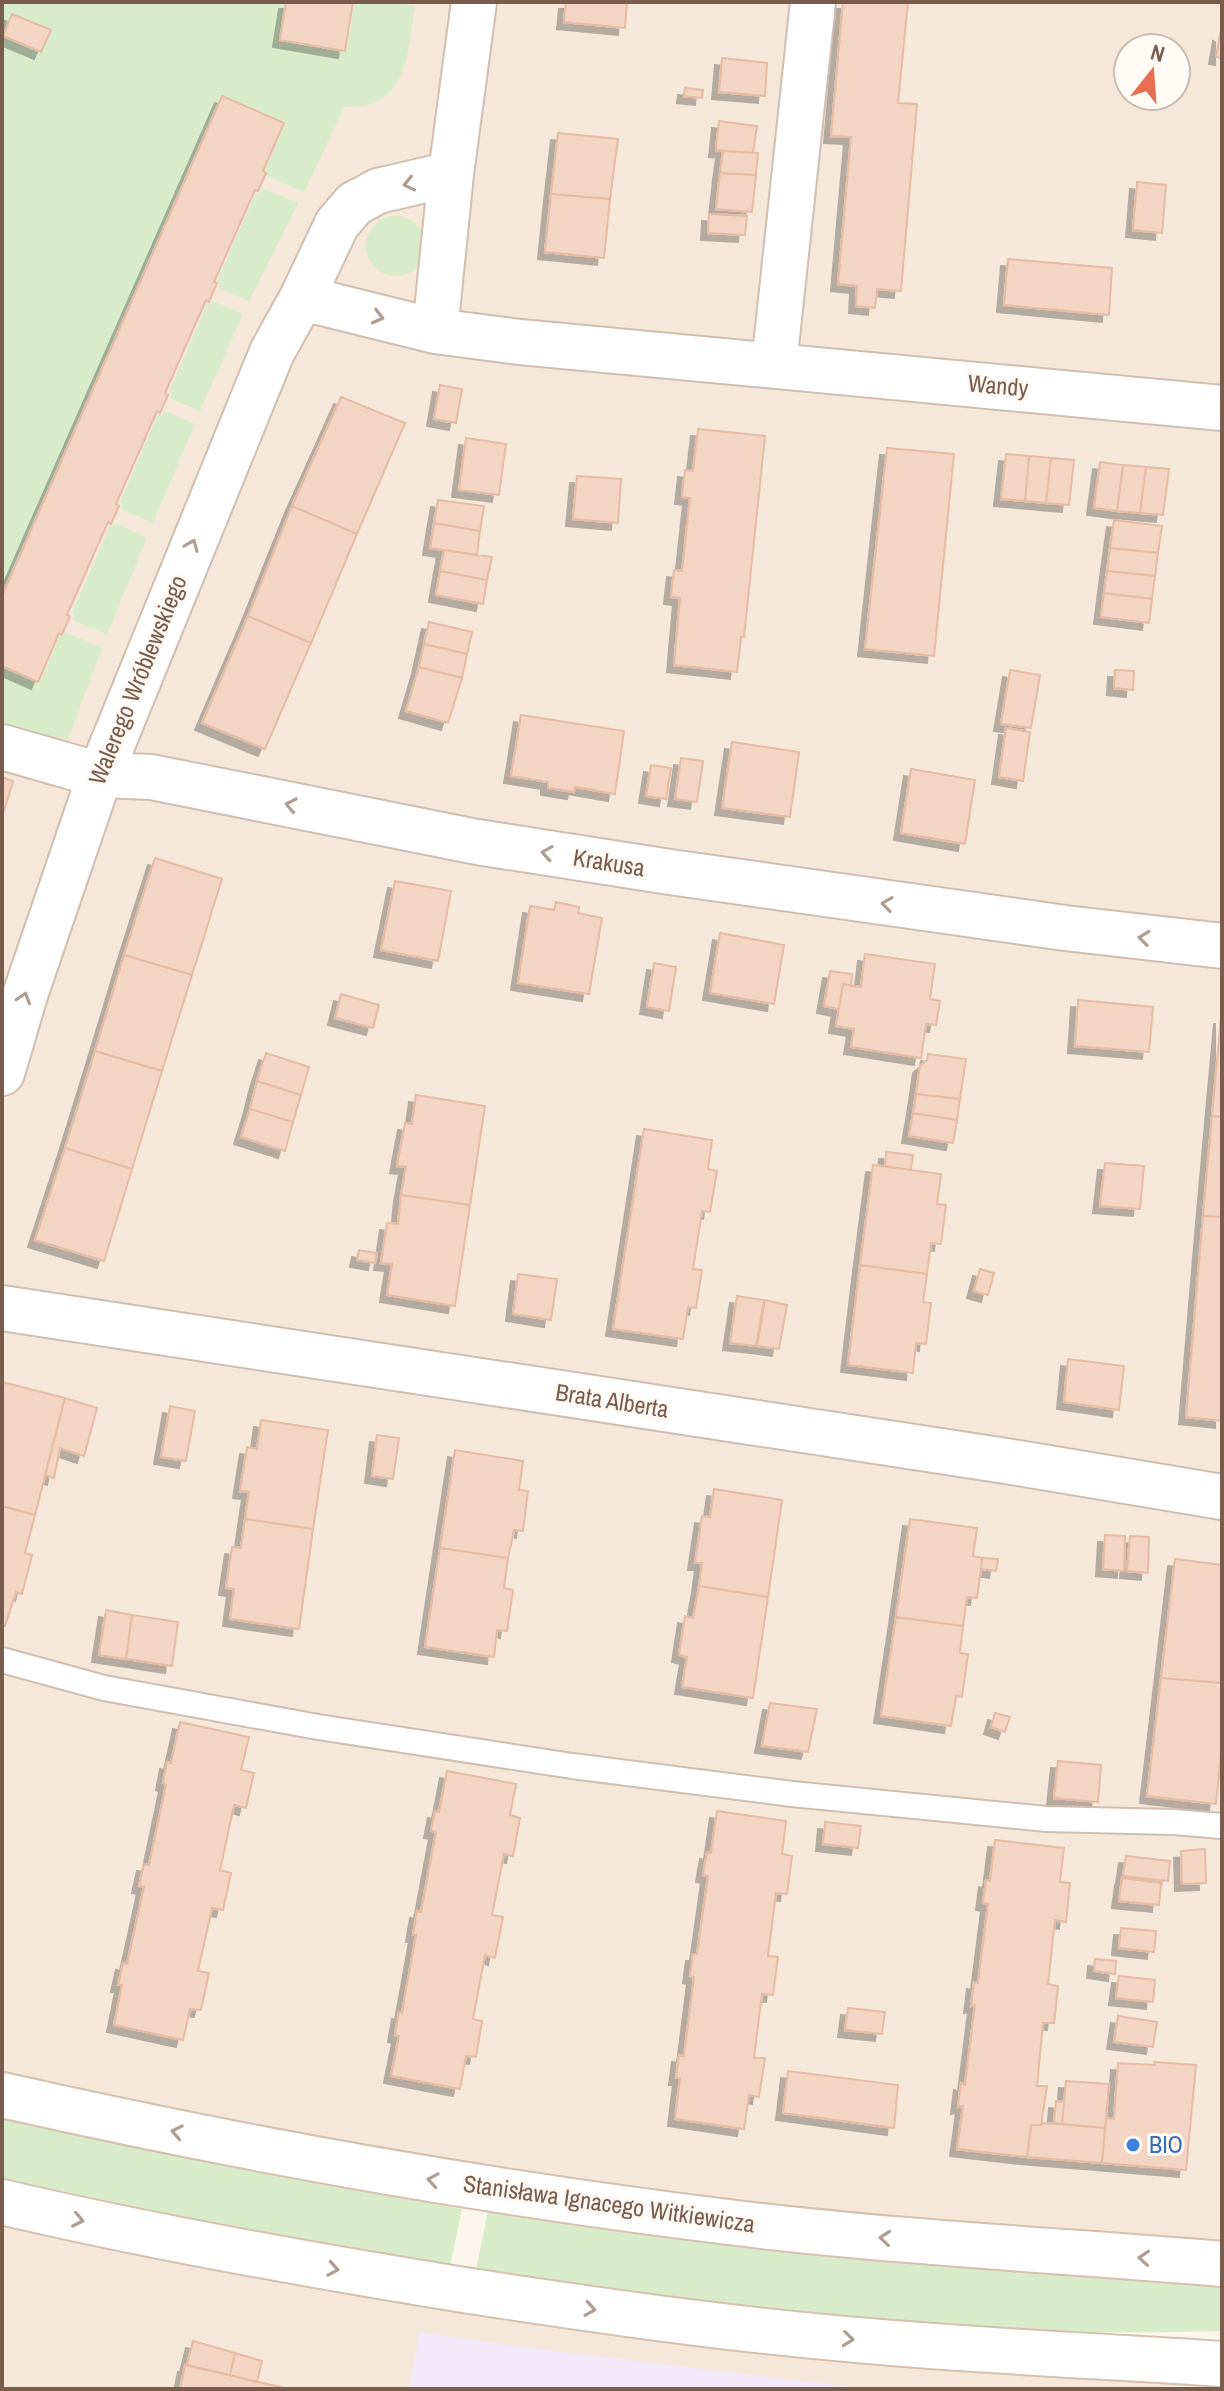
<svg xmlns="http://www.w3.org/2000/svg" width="1224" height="2391" viewBox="0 0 1224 2391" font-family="'Archivo Narrow',sans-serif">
  <defs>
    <filter id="shadow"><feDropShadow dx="-7" dy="7" stdDeviation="0" flood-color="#0004"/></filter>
  </defs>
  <rect width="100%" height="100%" fill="#fdf6ec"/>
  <path fill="#f5e8da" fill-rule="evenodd" d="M2,2H1222V2254L1124,2248L396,2162L2,2078ZM1128,48H1176V96H1128Z
    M2,2214L1222,2376V2389H2Z"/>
  <path fill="#f3e8fa" d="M420,2332L536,2349L867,2389H409Z"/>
  <path fill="#d8ecc9" d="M2,2H285L279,41L346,52L355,2H393L415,6C407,53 409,110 344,107L304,192L267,176V173L264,171L285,123L221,95L2,592Z
    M262,188L298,203L249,301L218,288L220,282L217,280L256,193L259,194Z
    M366 246a30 30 0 1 1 60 0a30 30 0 1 1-60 0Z
    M212,301L243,314L200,411L169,398L172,394L169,392L207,304L210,305Z
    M165,411L195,424L153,523L121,509L123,505L120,502L158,414L161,416Z
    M115,523L147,538L107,634L72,620L75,614L72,613L110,526L113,527Z
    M65,632L102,648L68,739L2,728V667L39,683L60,635L63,636Z
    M2,2118L284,2177L462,2209L450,2266L266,2234L2,2179Z
    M488,2211L755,2246L1222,2285V2331C973,2340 722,2306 476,2269Z"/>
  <path fill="#f3d5c3" stroke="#e6bba3" stroke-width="2" filter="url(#shadow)" d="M286,2H353L345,51L280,40Z
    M566,2H627L625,28L564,22Z
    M843,2H908L898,103L917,104L901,291L877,289L875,308L856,306L857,286L838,284L851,137L831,136Z
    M12,14L51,30L41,52L3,36Z
    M1220,34L1222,35V58L1216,57Z
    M722,58L767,63L765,96L719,92Z
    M685,88L703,90L702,98L684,96Z
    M222,96L284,123L263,171L266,173L258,191L255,190L214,282L217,283L209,302L206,300L165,393L168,395L160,413L157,411L116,504L119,506L111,524L108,522L67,615L70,616L63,632L62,635L59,633L38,682L2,666V596Z
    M719,121L757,126L753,153L716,150Z
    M558,133L618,139L610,199L551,194Z
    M723,151L758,153L756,175L720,173Z
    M720,173L756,175L752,212L716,209Z
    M1137,182L1166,185L1162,233L1133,230Z
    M551,194L610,199L604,258L545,252Z
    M709,214L747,216L745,235L708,233Z
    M1008,259L1112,268L1109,315L1004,305Z
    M440,385L462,389L456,423L434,419Z
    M341,397L405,423L357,534L292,506Z
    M698,429L765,436L744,637H741L737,672L674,665L680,598L671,597L674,570L682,571L690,498L682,497L685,470L693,471Z
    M466,438L506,444L499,495L459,490Z
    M887,448L954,454L934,656L865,649Z
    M1006,454L1029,456L1025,501L1001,499Z
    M1029,456L1051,458L1046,503L1025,501Z
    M1051,458L1074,460L1069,505L1046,503Z
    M1100,462L1123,465L1117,511L1094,508Z
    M1123,465L1146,467L1140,513L1117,511Z
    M1146,467L1169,469L1163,515L1140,513Z
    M577,476L621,479L618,523L573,519Z
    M438,500L484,506L480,531L434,523Z
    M292,506L357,534L311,643L248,616Z
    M1114,520L1162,526L1158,553L1110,548Z
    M434,523L480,531L477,555L430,548Z
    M1110,548L1158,553L1155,576L1107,571Z
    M444,550L492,557L487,580L440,571Z
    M440,571L487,580L483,604L436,595Z
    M1107,571L1155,576L1152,599L1104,593Z
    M1104,593L1152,599L1149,623L1101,617Z
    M248,616L311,643L265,749L202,723Z
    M429,622L472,632L467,654L424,644Z
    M424,644L467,654L462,678L419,667Z
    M419,667L462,678L448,723L406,711Z
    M1010,670L1040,675L1031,728L1001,724Z
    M1115,670L1134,671L1133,690L1114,688Z
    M521,715L624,731L615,794L575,787L574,792L548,788V782L511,776Z
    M1006,728L1030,732L1023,781L999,777Z
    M732,742L799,752L790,817L722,808Z
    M681,758L703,761L697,802L675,799Z
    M651,765L671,768L666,799L646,796Z
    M911,769L975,780L965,844L901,833Z
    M2,777L13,781L2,817Z
    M155,858L222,879L192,975L124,955Z
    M395,881L451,891L438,961L381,950Z
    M556,902L579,907L578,913L602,918L589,994L518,983L530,906L554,910Z
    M720,933L784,945L774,1004L710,993Z
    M865,954L935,964L930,999L940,1001L936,1025L926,1024L921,1058L851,1047L854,1029L836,1026L843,984L861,987Z
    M124,955L192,975L162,1071L95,1051Z
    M654,963L676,967L669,1011L647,1007Z
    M830,971L852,974L851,986L843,984L839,1009L824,1006Z
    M341,994L379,1005L373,1028L335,1018Z
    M1078,1000L1153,1007L1149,1052L1075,1046Z
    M1221,1017H1222V1117L1212,1116Z
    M95,1051L162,1071L132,1169L65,1148Z
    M266,1053L309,1067L301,1095L257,1081Z
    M928,1054L966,1059L960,1099L916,1094L920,1066L927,1060Z
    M257,1081L301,1095L293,1122L250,1109Z
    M916,1094L960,1099L957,1120L913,1113Z
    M416,1095L485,1106L470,1205L401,1195L406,1167L397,1166L405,1123L412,1124Z
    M250,1109L293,1122L285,1151L241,1137Z
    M913,1113L957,1120L953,1143L909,1136Z
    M1212,1116L1222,1117V1217L1203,1216Z
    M644,1129L712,1140L708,1169L717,1171L710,1212L702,1211L693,1269L702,1270L696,1308L688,1307L683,1339L613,1329Z
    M65,1148L132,1169L104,1261L35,1240Z
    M886,1152L913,1155L911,1170L885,1166Z
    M1105,1163L1144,1166L1140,1209L1100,1206Z
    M873,1165L941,1174L937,1204L946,1205L941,1244L931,1243L927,1274L860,1265Z
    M401,1195L470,1205L455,1306L387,1295L392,1264L381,1263L387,1223L398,1224Z
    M1203,1216L1222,1217V1421L1186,1417Z
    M359,1250L377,1253L375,1263L357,1260Z
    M860,1265L927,1274L923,1302L931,1303L926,1344L916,1343L913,1373L848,1365Z
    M980,1269L994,1273L988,1295L974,1291Z
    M518,1274L557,1279L551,1320L513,1314Z
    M737,1296L764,1300L756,1346L730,1343Z
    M765,1300L787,1305L779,1349L757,1346Z
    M1068,1359L1124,1366L1119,1410L1064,1402Z
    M2,1382L65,1398L35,1515L2,1506Z
    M65,1398L97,1408L84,1456L60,1448L54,1478L45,1475Z
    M170,1406L195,1411L186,1461L161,1457Z
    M261,1420L328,1430L313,1529L245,1519L249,1492L240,1491L247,1447L257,1449Z
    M377,1435L399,1438L393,1479L372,1476Z
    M455,1450L523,1461L519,1490L528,1491L523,1531L514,1530L508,1558L440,1548Z
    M714,1489L782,1500L768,1597L699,1586L702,1563H695L702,1516L710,1517Z
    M2,1506L35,1515L25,1553L32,1555L22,1594L16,1592L5,1626L2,1625Z
    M245,1519L313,1529L299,1629L230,1619L234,1589L226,1588L232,1547L241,1548Z
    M910,1519L977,1528L973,1556L982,1558L981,1569L977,1598L967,1597L963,1626L896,1617Z
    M1105,1535L1125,1536L1124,1571L1103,1569Z
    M1130,1536L1149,1537L1148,1573L1127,1571Z
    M440,1548L508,1558L504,1588L513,1590L507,1631L497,1630L494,1657L425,1647Z
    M982,1558L998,1559L996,1571L981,1569Z
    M1175,1559L1222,1565V1683L1161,1678Z
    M699,1586L768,1597L753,1698L682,1687L687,1657L679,1655L685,1616L693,1618Z
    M106,1610L132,1615L126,1659L99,1655Z
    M132,1615L178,1622L172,1666L126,1659Z
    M896,1617L963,1626L960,1653L968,1654L962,1697L956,1696L951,1726L881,1716Z
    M1161,1678L1222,1683V1743L1216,1804L1147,1796Z
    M770,1703L817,1709L808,1752L762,1746Z
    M995,1713L1010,1717L1005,1732L991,1727Z
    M180,1722L249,1737L241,1770L254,1773L246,1808L234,1805L220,1870L231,1873L223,1910L212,1908L198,1971L209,1973L201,2010L190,2009L183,2040L114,2025L122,1985H118L123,1963L127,1964L144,1887L139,1886L144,1864L149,1865L166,1785L163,1783L167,1762L171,1763Z
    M1058,1761L1101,1765L1098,1802L1054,1798Z
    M447,1771L516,1784L510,1815L520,1818L513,1856L504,1854L492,1915L503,1917L495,1958L485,1955L473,2019L482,2021L476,2057L466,2056L460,2089L391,2076L399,2036L395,2035L399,2012L402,2013L416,1935H413L417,1911L421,1912L436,1832L431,1831L435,1811L439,1812Z
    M717,1811L786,1821L782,1854L792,1856L787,1894L776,1893L768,1956L778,1957L773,1995L762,1994L754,2058H765L759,2097L749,2095L744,2129L675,2119L680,2078H676L679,2055L684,2056L694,1977L690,1976L693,1954H697L708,1876L703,1875L707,1852L711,1853Z
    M825,1822L861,1826L858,1848L823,1844Z
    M995,1840L1064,1848L1060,1882L1070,1883L1066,1922L1055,1920L1048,1984L1058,1986L1054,2023H1043L1037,2086H1047L1041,2125H1031L1027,2157L957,2149L963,2106L958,2107L961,2083L965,2085L975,2005L971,2006L974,1982L978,1983L988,1904L983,1903L986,1880L990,1881Z
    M1205,1849L1206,1883L1182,1884L1181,1851Z
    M1126,1856L1170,1861L1168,1881L1123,1876Z
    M1122,1878L1161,1883L1159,1905L1119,1901Z
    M1121,1928L1156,1931L1154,1952L1119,1948Z
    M1095,1959L1116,1961L1115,1974L1094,1971Z
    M1119,1976L1155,1980L1153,2002L1116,1998Z
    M848,2008L885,2012L882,2034L845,2030Z
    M1118,2016L1157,2022L1153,2047L1114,2042Z
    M1154,2062L1196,2065L1186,2170L1102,2163L1106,2118L1114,2119L1118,2063L1155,2065Z
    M788,2071L898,2085L894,2128L783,2113Z
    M1066,2081L1109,2084L1105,2128L1062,2124Z
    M1056,2101L1064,2102L1062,2124L1054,2123Z
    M1042,2123L1105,2128L1102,2163L1027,2157L1031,2125H1041Z
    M193,2341L235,2353L230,2375L187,2365Z
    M235,2353L262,2361L257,2382L230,2375Z
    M185,2365L285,2388V2389H180Z"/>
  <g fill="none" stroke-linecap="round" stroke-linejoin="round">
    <defs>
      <path id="lane" d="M2,1660L104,1688L318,1727L572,1766L792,1794L1046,1819L1174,1822L1222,1826"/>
      <path id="street" d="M451,174L474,2
        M435,331L520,342L1222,408
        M774,365L813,2
        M2,747L100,775L151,777L477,842L670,872L1065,928L1222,946
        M2,1073L25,995L100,775L272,352L302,298L337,224L354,204L378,191L451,174L435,331L302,298
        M2,1308L1006,1461L1222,1497"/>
      <path id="secondary" d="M2,2095C250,2151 500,2195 753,2225C909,2243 1066,2251 1222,2264
        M2,2202C155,2238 309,2265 464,2290C595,2310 726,2329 857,2340C979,2351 1101,2356 1222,2364"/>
    </defs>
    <use href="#lane" stroke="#d1beb0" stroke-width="28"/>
    <use href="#street" stroke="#d1beb0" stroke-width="48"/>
    <use href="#secondary" stroke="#d6c0b0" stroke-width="48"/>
    <use href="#lane" stroke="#fff" stroke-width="24"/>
    <use href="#street" stroke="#fff" stroke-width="44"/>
    <use href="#secondary" stroke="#fff" stroke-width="44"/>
  </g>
  <defs><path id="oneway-chevron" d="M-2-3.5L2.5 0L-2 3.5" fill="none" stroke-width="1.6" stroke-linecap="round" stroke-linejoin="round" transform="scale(2)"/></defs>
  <g stroke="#af9d94">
    <use href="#oneway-chevron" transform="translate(409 184) rotate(167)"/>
    <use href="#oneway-chevron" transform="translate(378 317) rotate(14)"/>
    <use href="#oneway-chevron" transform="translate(192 545) rotate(-68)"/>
    <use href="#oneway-chevron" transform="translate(291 805) rotate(-169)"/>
    <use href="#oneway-chevron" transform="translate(547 853) rotate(-171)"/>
    <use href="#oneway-chevron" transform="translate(887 904) rotate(-172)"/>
    <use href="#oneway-chevron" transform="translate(1144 938) rotate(-173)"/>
    <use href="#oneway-chevron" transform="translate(24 998) rotate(-73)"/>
    <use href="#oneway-chevron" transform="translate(177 2132) rotate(-169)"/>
    <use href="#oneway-chevron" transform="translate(433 2180) rotate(-170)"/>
    <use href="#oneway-chevron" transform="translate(78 2220) rotate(12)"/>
    <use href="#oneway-chevron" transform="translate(885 2238) rotate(-175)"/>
    <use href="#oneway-chevron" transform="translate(1144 2258) rotate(-176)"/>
    <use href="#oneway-chevron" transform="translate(333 2269) rotate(10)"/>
    <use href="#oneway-chevron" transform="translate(590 2309) rotate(9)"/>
    <use href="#oneway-chevron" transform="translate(848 2339) rotate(6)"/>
  </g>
  <circle fill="#3f7fe0" stroke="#fffaf3" stroke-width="3" cx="1133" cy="2145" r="8"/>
  <g text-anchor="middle" stroke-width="6" stroke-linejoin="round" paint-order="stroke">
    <g font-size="24" fill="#7a5c4d" stroke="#fffaf3">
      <text transform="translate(998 386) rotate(5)" y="8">Wandy</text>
      <text transform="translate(138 680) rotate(-68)" y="8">Walerego Wróblewskiego</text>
      <text transform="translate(609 863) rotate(9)" y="8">Krakusa</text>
      <text transform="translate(612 1401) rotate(9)" y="8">Brata Alberta</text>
      <text transform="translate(609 2204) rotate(8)" y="8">Stanisława Ignacego Witkiewicza</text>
    </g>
    <g font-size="24" fill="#366cbe" stroke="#fffaf3" text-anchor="start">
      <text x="1149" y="2153">BIO</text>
    </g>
  </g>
  <rect width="1224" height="2391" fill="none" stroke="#7a5c4d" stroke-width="8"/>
  <g transform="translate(1152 72) rotate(17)"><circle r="38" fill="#fffaf3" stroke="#cabbb1" stroke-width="2"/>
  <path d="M0-6L14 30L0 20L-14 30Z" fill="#e76f51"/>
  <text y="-12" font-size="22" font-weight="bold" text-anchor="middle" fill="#7a5c4d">N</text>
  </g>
</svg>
